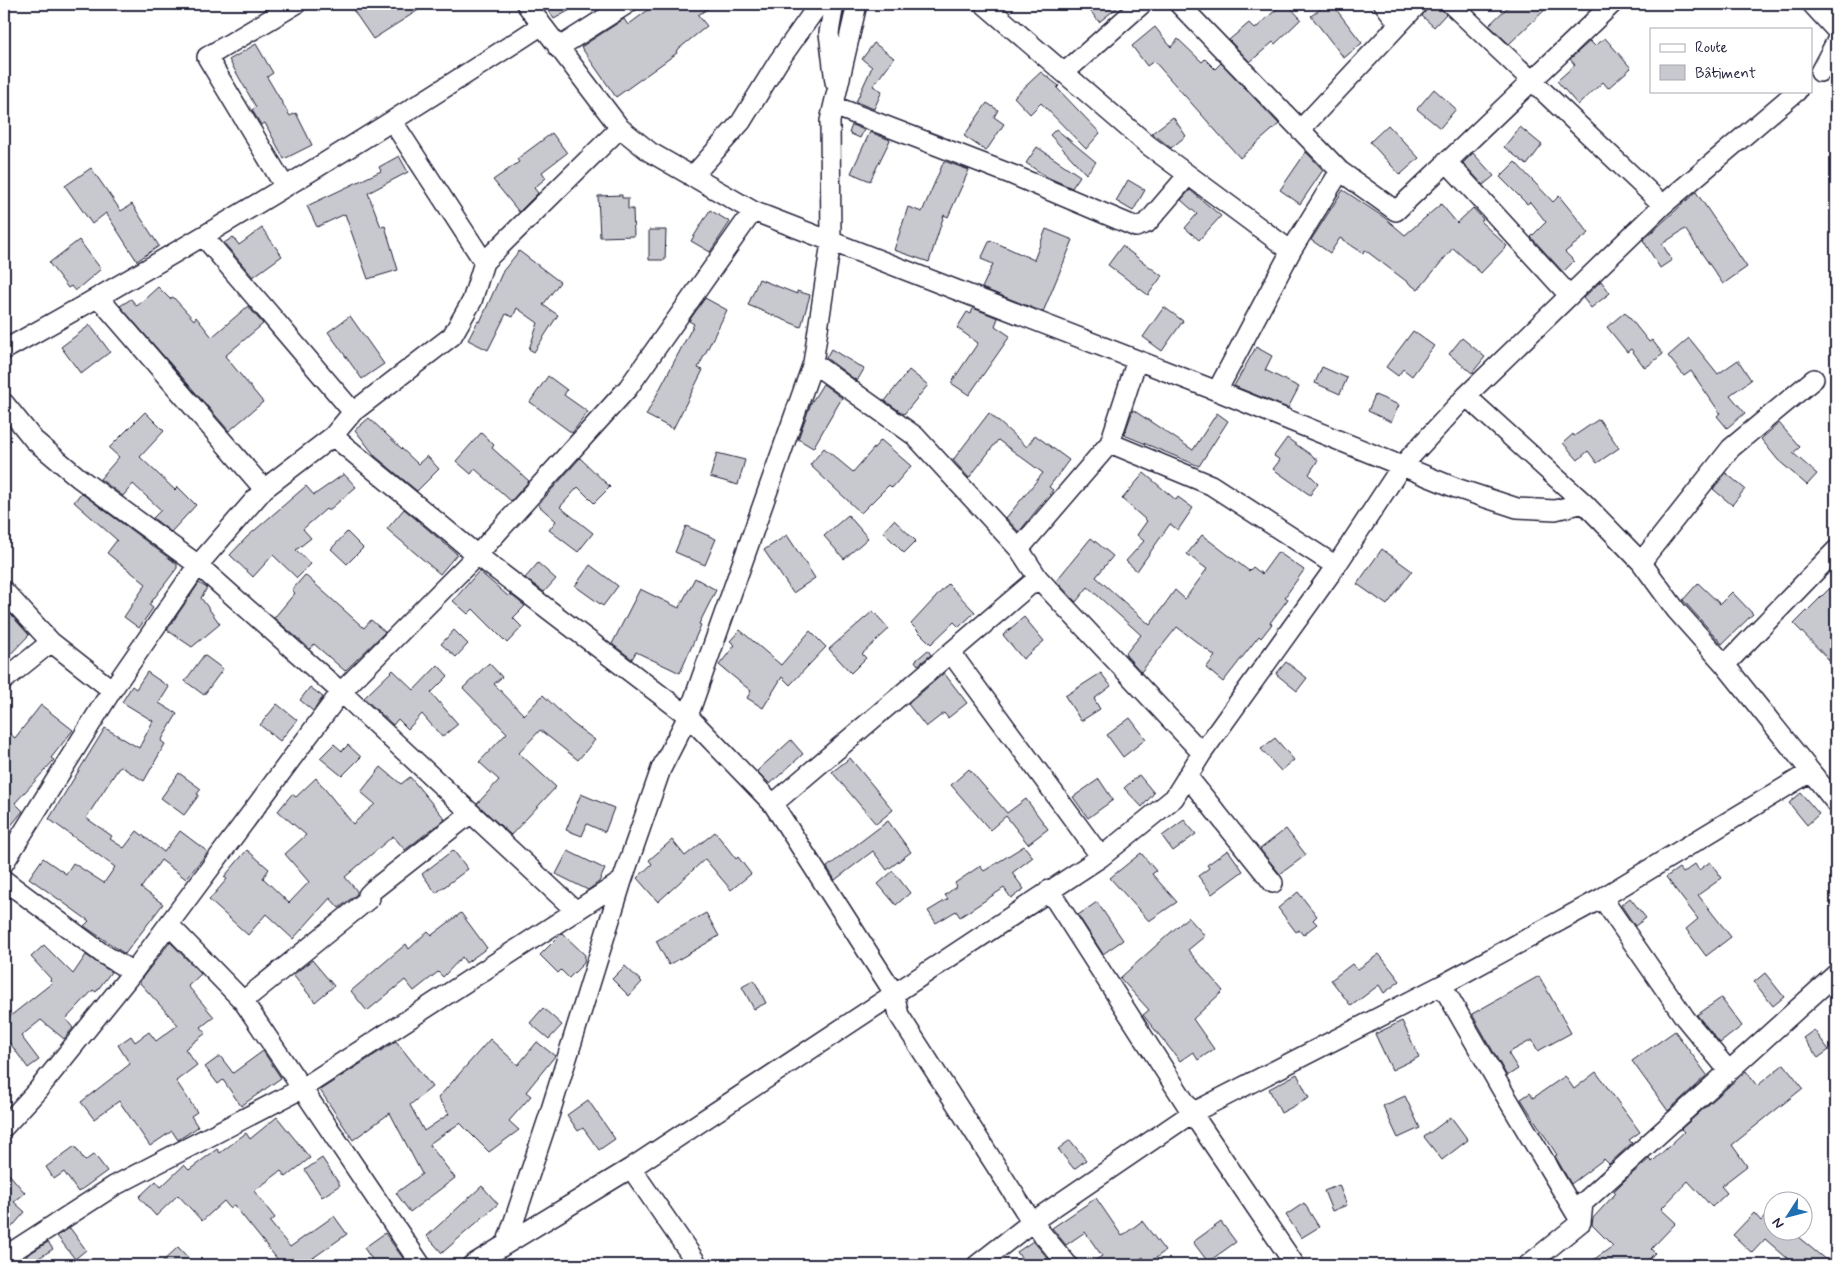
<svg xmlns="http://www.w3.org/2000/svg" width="1840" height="1269" viewBox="0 0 1840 1269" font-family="Mynerve,sans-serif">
  <rect width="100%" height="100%" fill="#fff"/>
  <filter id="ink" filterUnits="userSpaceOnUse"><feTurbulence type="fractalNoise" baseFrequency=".02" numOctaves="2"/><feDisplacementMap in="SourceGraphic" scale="10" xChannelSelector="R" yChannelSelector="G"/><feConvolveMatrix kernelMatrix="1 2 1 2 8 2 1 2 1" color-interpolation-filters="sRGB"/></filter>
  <g filter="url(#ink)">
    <path fill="#c8c8cf" stroke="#22223b" d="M349,4H428L373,39Z
      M545,4H581L554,19Z
      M656,4H715L698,15L707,26L676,51L677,53L616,97L581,47L624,19L628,25Z
      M1085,4H1122L1099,22Z
      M1282,4H1287L1301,19L1275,44L1273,42L1250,62L1229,40L1249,23L1255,29Z
      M1327,4H1332L1362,43L1344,58L1311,16Z
      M1429,4H1437L1446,14L1434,27L1422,16Z
      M1511,4H1551L1509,44L1489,25Z
      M1155,27L1171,47L1178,39L1202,62L1205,59L1215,69L1221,63L1279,124L1240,158L1154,61L1147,66L1132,46Z
      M1605,38L1631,68L1608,88L1603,82L1578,105L1557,81L1575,65L1570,59L1590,41L1595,46Z
      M874,43L894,58L873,86L882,91L874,109L856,102L872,67L862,59Z
      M256,44L273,73L267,77L290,116L296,113L312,145L284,159L265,123L261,125L252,110L256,107L229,60Z
      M1041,72L1059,86L1057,88L1100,133L1086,149L1041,103L1030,114L1014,97Z
      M1434,89L1456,109L1440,128L1417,109Z
      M987,103L998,110L994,117L1004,124L986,151L964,136Z
      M1173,117L1186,136L1171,148L1152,133Z
      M852,125L864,130L860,138L849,133Z
      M1388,125L1419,158L1400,175L1370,142Z
      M1520,127L1542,145L1527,165L1504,147Z
      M1056,129L1096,162L1086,174L1050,135Z
      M870,132L890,140L870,181L851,173Z
      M552,133L567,153L542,172L546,178L534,188L538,193L519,212L493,180L519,162L517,159Z
      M1037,147L1080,176L1072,188L1047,177L1026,163Z
      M1306,152L1323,170L1300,204L1280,190Z
      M1473,153L1494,176L1483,185L1463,163Z
      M399,156L408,172L368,193L381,227L385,226L398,270L368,279L345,214L317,227L307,206L381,171L379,167Z
      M944,161L969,170L948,217L944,215L929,262L894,250L908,207L922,212Z
      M1515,162L1553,202L1559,196L1589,233L1565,252L1574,261L1563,272L1531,237L1546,222L1530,202L1527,204L1500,177Z
      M91,168L121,211L132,204L159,246L137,261L106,213L92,224L65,186Z
      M1128,180L1145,190L1133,211L1116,201Z
      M1190,190L1221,216L1199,240L1185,228L1197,214L1181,200Z
      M1343,190L1385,218L1405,235L1441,204L1457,223L1473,208L1483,219L1481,222L1507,246L1481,273L1453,248L1418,290L1365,250L1363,253L1340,238L1330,253L1311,240Z
      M1696,192L1747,267L1723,284L1685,229L1662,244L1672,260L1660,268L1643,240Z
      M622,195V198H628V209H633L634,236L600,237L598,196Z
      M710,210L730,222L710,252L691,241Z
      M262,228L282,256L253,277L224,243L233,237L239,245Z
      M1046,229L1073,240L1043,312L982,288L993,264L981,259L990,240L1034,260Z
      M649,230H666L665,260H649Z
      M79,240L101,269L75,291L71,286L68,288L49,263Z
      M1122,246L1162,276L1148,295L1108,265Z
      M519,251L560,282L543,305L558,315L534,352L529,349L538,323L517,308L513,317L506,314L488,350L468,340L478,321L480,322L503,271Z
      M759,279L797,294V291L810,295L801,327L748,305Z
      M1601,281L1610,293L1591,308L1583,298Z
      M158,287L170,299L173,297L194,320L196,317L212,337L248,306L263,324L225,356L263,402L229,431L120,306L131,299L137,306Z
      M705,298L727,310L698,368L703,370L673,429L646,415L694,324L689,321Z
      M1164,307L1183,321L1162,351L1143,337Z
      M973,308L998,318L995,326L1010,336L969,395L951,383L978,343L957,328L967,312L971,314Z
      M1625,312L1649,342L1652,340L1663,354L1645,368L1631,349L1627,352L1607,327Z
      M350,316L384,364L362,379L328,332Z
      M90,325L110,352L81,374L61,347Z
      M1413,331L1434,346L1412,376L1403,369L1398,376L1386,367Z
      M1462,338L1485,357L1472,373L1449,354Z
      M1689,338L1718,374L1738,360L1751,380L1730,395L1745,413L1727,428L1717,416L1720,413L1691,371L1684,376L1668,356Z
      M1256,347L1272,356L1265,370L1299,387L1288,408L1234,386Z
      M831,349L864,369L857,381L826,358Z
      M1322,367L1347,378L1340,394L1315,383Z
      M909,370L928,385L904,414L885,401Z
      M548,376L567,390L564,395L588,412L572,433L530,402Z
      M823,384L842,398L813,448L798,439L811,403Z
      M1375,395L1399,405L1391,422L1368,411Z
      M1133,410L1193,450L1217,413L1228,421L1199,466L1124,435Z
      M145,412L164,431L140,457L175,490L178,487L196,505L171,532L153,518L161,510L133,484L123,496L100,479L119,457L109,448Z
      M989,413L1027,447L1035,435L1069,460L1049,487L1053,490L1019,532L1006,518L1043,473L998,440L969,478L953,460Z
      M369,418L418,464L427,456L439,469L417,491L375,456L355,430Z
      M1599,419L1619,448L1597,463L1588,451L1578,460L1563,443L1573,434L1574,436Z
      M1779,423L1800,447L1793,453L1817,474L1807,485L1778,460L1761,439Z
      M481,433L494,445L492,448L529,481L511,501L475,469L471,474L456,461Z
      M1287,438L1318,460L1309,474L1318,483L1310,495L1273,469L1280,460L1274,456Z
      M881,440L911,466L892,488L889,485L861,513L810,465L824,448L853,472Z
      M717,453L745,460L738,485L710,477Z
      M580,458L610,487L594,503L578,487L560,507L593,533L578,552L549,530L556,521L538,505Z
      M1144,473L1176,500L1178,497L1193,508L1178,530L1170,524L1137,571L1126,561L1144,541L1137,535L1147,521L1122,499Z
      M1726,473L1745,489L1732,505L1713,489Z
      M344,474L356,487L328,511L326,509L303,529L311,538L296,550L311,564L297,578L273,555L253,577L230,555L247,537L306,486L314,495Z
      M81,493L177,564V568L149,605L153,608L139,628L124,617L146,584L107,553L117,540L74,502Z
      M404,509L457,554L440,574L387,529Z
      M848,515L868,538L844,559L824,536Z
      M894,520L916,541L904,553L883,532Z
      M686,526L716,539L705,565L675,552Z
      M347,532L363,548L347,564L331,549Z
      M787,535L815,578L793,593L764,550Z
      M1202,535L1249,571L1253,567L1262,574L1278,552L1304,570L1285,597L1288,599L1270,623L1272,624L1261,638L1259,636L1223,682L1206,668L1215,656L1177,627L1141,672L1125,654L1141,635L1088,587L1076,602L1056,581L1091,538L1113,556L1096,577L1150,625L1175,590L1185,599L1207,569L1187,554Z
      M1382,549L1412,571L1387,605L1357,584Z
      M538,563L556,579L544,592L525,578Z
      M590,565L618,586L603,606L575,586Z
      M479,571L508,596L510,594L525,606L513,618L522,627L507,643L473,609L468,614L453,601Z
      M305,575L364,628L371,620L385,632L345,671L314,644L310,649L274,618L295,593L292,590Z
      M695,578L716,590L699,624L701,625L680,673L636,652L632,659L612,644L640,589L679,608Z
      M1836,582V667L1794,624Z
      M199,583L207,588L201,598L220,624L192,647L167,630Z
      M1698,583L1720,604L1732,592L1753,614L1722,644L1683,600Z
      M948,584L975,612L959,627L954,622L931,644L911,624Z
      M4,607L29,635L4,661Z
      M873,611L889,629L862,654L866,658L851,673L829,649Z
      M1024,617L1044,641L1023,659L1003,635Z
      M454,630L468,644L456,657L441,644Z
      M740,630L781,665L810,631L826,647L790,685L782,677L763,708L747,698L751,691L719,665L735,645L730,641Z
      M928,650L931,655L918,665L915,661Z
      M204,655L223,669L204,695L185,681Z
      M1286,662L1307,678L1297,691L1276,674Z
      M489,663L502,677L494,684L524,715L543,695L572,723L595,740L578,760L540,730L519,753L556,787L511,835L477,804L499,780L479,762L507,733L463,688Z
      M438,665L448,676L431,693L458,724L442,737L422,714L408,729L398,719L393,725L364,698L393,670L414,690Z
      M147,672L169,687L159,703L177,714L161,741L165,744L144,781L120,766L86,818L112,836L110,839L124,848L137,831L164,852L180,831L208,852L186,879L161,860L141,888L163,904L125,954L84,926L89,921L29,878L43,858L66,874L73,863L104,883L115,867L49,819L105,728L139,748L153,721L122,702L132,686L136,689Z
      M944,673L967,703L948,718L944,713L926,727L908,704Z
      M1101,673L1111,686L1094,699L1100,709L1081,721L1065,696Z
      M310,687L323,697L313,711L300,700Z
      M277,704L297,720L280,741L260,725Z
      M41,705L73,730L51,758L54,760L15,803L23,811L4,834V729L15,738Z
      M1130,718L1146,739L1123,757L1107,735Z
      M1275,738L1294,760L1281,771L1261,749Z
      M791,740L803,754L770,784L757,771Z
      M334,744L342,751L348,745L361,757L342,776L320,758Z
      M850,758L893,810L876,824L832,772Z
      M381,767L401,784L410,777L445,819L405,850L393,836L345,877L357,891V894L339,908L330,898L293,939L266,914L248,935L209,900L227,879L224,877L247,850L269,869L263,878L289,903L309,882L285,854L306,835L278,811L292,794L296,797L316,778L353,824L375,804L361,792Z
      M969,769L1007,813L1026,799L1048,829L1028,844L1006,816L990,830L951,785Z
      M179,773L201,789L197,794L199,795L184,815L161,798Z
      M1139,775L1154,793L1142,807L1124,788Z
      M1099,779L1113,800L1088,818L1073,797Z
      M1801,793L1819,814L1807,825L1789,803Z
      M581,794L614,808L605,832L587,824L582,836L566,830Z
      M1184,820L1196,834L1173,851L1162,836Z
      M888,821L911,852L887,870L873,851L835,880L827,867Z
      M1286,829L1306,855L1280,874L1260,849Z
      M715,832L736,859L738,857L751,874L731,890L705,859L658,902L637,878L652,864L649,860L672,840L685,856Z
      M1024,846L1033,857L1012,873L1024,889L1011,898L1004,888L960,917L956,911L936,923L928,911L948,899L945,895L957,886L955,883L980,866L984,871Z
      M453,850L468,869L436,893L422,874Z
      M1228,850L1243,871L1212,894L1198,876L1209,868L1207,865Z
      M568,851L605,869L599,882L588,890L556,874Z
      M1141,853L1156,871L1152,874L1177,902L1149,921L1110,878Z
      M1710,862L1722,878L1698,895L1731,937L1706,956L1686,929L1698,919L1666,877L1679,868L1683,873L1695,864L1699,870Z
      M893,871L910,893L896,905L878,884Z
      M1298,892L1317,916L1313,920L1317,924L1303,935L1299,930L1296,932L1278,908Z
      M1630,898L1646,918L1635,926L1621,905Z
      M1097,902L1123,940L1103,954L1078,915Z
      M461,913L487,948L466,963L462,957L443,977L438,972L414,991L405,980L367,1011L351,991L406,944L409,949L428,931L432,935Z
      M706,913L719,936L669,965L656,941Z
      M1188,917L1205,936L1188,950L1223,991L1193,1019L1214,1049L1198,1060L1193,1052L1180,1061L1143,1015L1149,1010L1120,978Z
      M562,933L585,955L584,963L569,978L561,970L558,973L540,955Z
      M170,942L201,974L188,986L214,1017L201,1027L206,1033L185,1049L197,1065L176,1081L197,1112L191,1116L198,1127L178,1140L172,1131L150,1146L119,1101L94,1119L81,1102L130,1064L118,1045L131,1036L135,1042L149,1032L156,1041L178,1025L139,982Z
      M44,945L73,974L86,955L111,972L96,992L93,990L66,1019L73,1028L64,1039L41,1020L21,1036L39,1060L28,1068L4,1035V1021L52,983L50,981L51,979L31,957Z
      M1379,954L1400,981L1384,993L1379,985L1351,1006L1331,980L1352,964L1357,970Z
      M312,960L334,986L315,1002L293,975Z
      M625,966L642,982L629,996L612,979Z
      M1765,973L1784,997L1773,1006L1754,982Z
      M1539,976L1571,1033L1538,1051L1532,1040L1508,1053L1518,1069L1507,1076L1472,1014Z
      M754,980L766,1003L754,1009L742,987Z
      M1721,998L1742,1026L1720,1043L1697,1015Z
      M543,1008L562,1025L549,1039L530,1023Z
      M1402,1021L1419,1057L1392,1070L1375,1034Z
      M1814,1030L1829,1050L1818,1058L1803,1038Z
      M1675,1031L1707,1075L1668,1111L1632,1061Z
      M490,1039L518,1065L537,1042L555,1056L526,1092L531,1096L509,1121L519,1130L489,1152L460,1123L429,1144L455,1178L410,1212L396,1193L422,1174L390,1113L353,1140L320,1090L396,1041L432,1087L410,1105L424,1131L449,1114L438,1098Z
      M263,1051L281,1078L241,1106L223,1080L218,1084L205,1067L220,1056L233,1073Z
      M1784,1064L1803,1088L1732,1145L1747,1166L1721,1186L1727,1193L1712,1207L1688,1181L1661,1209L1676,1223L1651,1249L1655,1253L1643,1265H1586L1613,1246L1592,1225L1593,1218L1616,1193L1614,1191L1625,1180L1649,1159L1652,1162L1684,1132L1681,1129L1746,1071L1757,1086Z
      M1596,1072L1640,1132L1629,1140L1632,1143L1609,1164L1604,1159L1571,1184L1555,1156L1557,1155L1521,1099L1530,1093L1533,1098L1565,1076L1574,1089Z
      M1297,1074L1309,1098L1281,1113L1269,1089Z
      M1405,1096L1420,1128L1398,1138L1383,1106Z
      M588,1100L615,1139L599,1150L583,1128L578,1131L567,1115Z
      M277,1117L310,1158L286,1177L281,1171L254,1191L275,1218L270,1222L290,1247L334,1216L347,1234L303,1265H282L234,1205L230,1208L224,1201L202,1221L178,1195L156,1216L139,1197L156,1181L161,1187L184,1165L189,1170L217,1149L220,1153L246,1133L250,1139Z
      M1451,1117L1468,1140L1442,1160L1424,1137Z
      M1070,1140L1086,1160L1074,1169L1058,1149Z
      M75,1146L85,1161L94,1154L107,1171L78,1192L64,1172L54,1179L46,1167Z
      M322,1158L340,1185L322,1197L305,1170Z
      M4,1168L25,1193L14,1202L25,1212L4,1236Z
      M1339,1185L1347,1205L1332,1211L1324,1191Z
      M482,1186L498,1204L442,1253L427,1236Z
      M1096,1198L1122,1236L1142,1221L1165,1251L1148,1264L1143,1257L1130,1265H1088L1102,1256L1085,1232L1066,1245L1052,1228Z
      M1304,1203L1319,1227L1301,1238L1286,1215Z
      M1772,1209V1232H1792L1832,1265H1795L1765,1239L1752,1253L1733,1235L1754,1213L1761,1221Z
      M1221,1222L1236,1242L1208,1262L1193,1242Z
      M70,1228L86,1250L75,1259L57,1236Z
      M385,1233L392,1243L408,1265H376L364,1248Z
      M1033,1241L1048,1258L1052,1265H1026L1017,1252Z
      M48,1242L53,1249L31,1263L26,1256Z
      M178,1247L195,1265H159Z"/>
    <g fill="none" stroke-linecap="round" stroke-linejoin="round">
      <defs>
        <path id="minor" d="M526,4L620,128L650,152L753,211L1217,391L1456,488L1517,508L1555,510L1584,503
          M834,4L829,33L835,82
          M984,4L1148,145L1291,251
          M1179,4L1340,171L1396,211L1612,4
          M1384,4L1399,24
          M1451,4L1663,205
          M1812,4L1836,30
          M558,48L627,4
          M1065,72L1142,4
          M1820,72L1836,42
          M834,106L1013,175L1136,227L1147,223L1188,175
          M393,122L484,262
          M1300,130L1418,4
          M1446,161L1569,295
          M692,177L741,122L778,62L819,4
          M285,187L207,57L296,4
          M204,237L353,412
          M99,298L264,489
          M4,350C187,249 366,140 542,25
          M813,363L915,436L1019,549L1038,578L1202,753
          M1217,391L1291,251L1340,171
          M1466,396L1584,503L1641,562L1676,610L1725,665L1836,803
          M4,403L34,440L79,478L198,565L341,692L576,911
          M333,436L477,555L688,716L773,804L894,993L899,1015L1032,1222L1068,1265
          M1110,443L1211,485L1336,566
          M1019,549L1110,443L1137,360
          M1641,562L1731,448L1814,379
          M4,591L51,642L112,690
          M951,653L1101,857
          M1725,665L1836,550
          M4,680L51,642
          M1187,776L1273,883
          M773,804L1038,578
          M4,863L112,690L198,565L264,489L333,436L353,412L452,336L472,301L484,262L620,128
          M4,880L103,954L133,972
          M1049,890L1192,1113L1295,1265
          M1602,898L1685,1018L1728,1070
          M169,925L243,1001L421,1265
          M1442,985L1501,1088L1581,1222
          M243,1001L370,898L368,895L373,890L471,813
          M4,1127L37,1091L133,972L341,692L477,555L628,388L753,211
          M631,1168L698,1265
          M507,1242L549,1116L622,881L661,769L688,716L813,363L831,242L830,121L857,4
          M4,1257L114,1186L301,1089L622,881
          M472,1265L631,1168L1101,857L1174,798L1202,753L1336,566L1401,467L1466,396L1663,205L1797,91
          M977,1265L1032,1222L1192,1113L1442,985L1602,898L1810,772
          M1528,1265L1581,1222L1583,1203L1836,974"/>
      </defs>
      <use href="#minor" stroke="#22223b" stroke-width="22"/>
      <use href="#minor" stroke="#fff" stroke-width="19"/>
    </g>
  </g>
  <rect width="1840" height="1269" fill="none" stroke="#fff" stroke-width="20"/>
  <rect x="10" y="10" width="1820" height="1249" fill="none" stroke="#22223b" stroke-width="2" filter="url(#ink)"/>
  <rect x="1650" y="28" width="162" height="65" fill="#ffffff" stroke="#a7a7b1"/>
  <rect x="1660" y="44" width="25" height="8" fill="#ffffff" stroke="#a7a7b1"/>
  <text x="1695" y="52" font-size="15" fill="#22223b">Route</text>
  <rect x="1660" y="65" width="25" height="15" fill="#c8c8cf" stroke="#a7a7b1"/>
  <text x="1695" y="78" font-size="15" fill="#22223b">Bâtiment</text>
  <g transform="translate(1788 1216) rotate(234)"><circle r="24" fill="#ffffff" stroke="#a7a7b1"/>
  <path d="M0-4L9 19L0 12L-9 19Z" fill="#1f6fb2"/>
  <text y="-8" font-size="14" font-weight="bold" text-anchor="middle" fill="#22223b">N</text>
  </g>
</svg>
